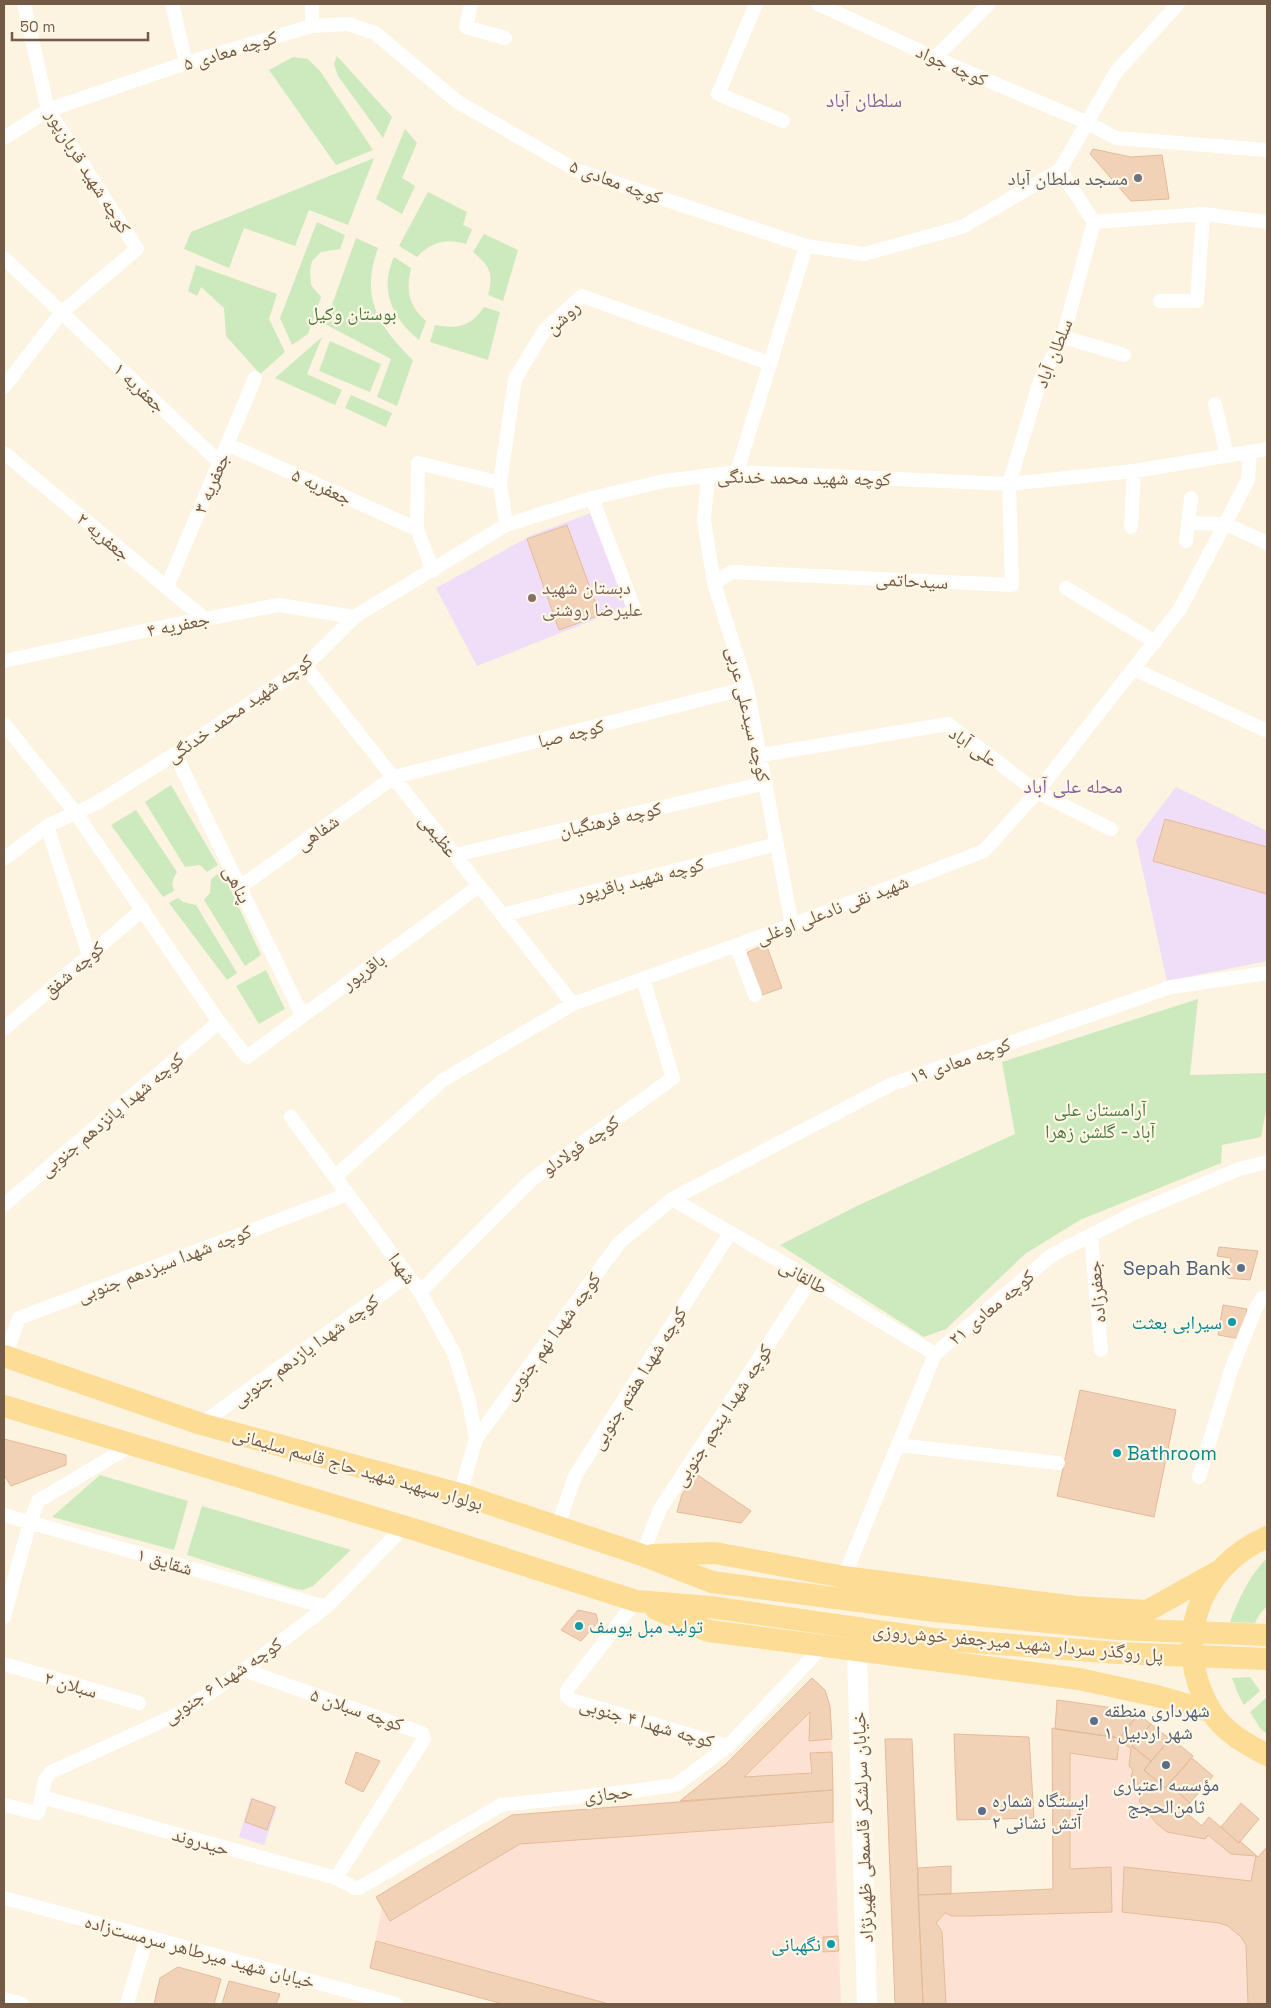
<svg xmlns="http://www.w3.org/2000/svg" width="1271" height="2008" viewBox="0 0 1271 2008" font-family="'Space Grotesk','Noto Naskh Arabic',sans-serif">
  <rect width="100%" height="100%" fill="#fcf3e0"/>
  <path fill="#fde2d3" d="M812,1678L825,1690L830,1706L841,2004H503L370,1968L382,1908L376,1897L512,1815L680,1801L726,1764Z
    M1138,1714L1151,1724L1132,1746L1151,1761L1144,1770L1165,1788L1169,1784L1190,1803L1183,1810L1201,1825L1209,1817L1239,1843L1240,1841L1258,1856L1267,1847V2004H923L918,1895L1052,1889V1728L1119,1738Z"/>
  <path fill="#f0ddf8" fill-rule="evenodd" d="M591,513L626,607L477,666L436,588L532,535Z
    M1176,787L1267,831V961L1167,981L1136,840Z
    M251,1797L277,1807L264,1845L239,1837ZM252,1799L274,1807L267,1830L245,1822Z"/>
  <path fill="#cdeabe" d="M337,56L392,117L383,138L338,76L334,64Z
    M293,57L308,59L320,71L373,150L336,165L269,70Z
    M405,129L417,143L402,178L415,186L402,214L376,199Z
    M374,158L348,225L309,210L295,246L244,228L229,268L184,249L191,232Z
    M428,192L467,212L463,225L472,229L466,244C446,238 431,242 417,257L399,246Z
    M317,222L345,235L340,249L321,252L312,261L310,270L311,285L321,297L308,334L292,345L280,318Z
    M484,234L518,250L503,301L488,295C494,273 490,266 473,252Z
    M356,238L378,248C360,297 378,326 413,360L397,406L377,397L391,359L325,324Z
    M394,257L411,268C406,291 408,305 426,321L419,340C392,318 379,290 394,257Z
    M196,265L277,294L269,319L285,352L260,374L226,336L224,308L201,287L197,296L188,291Z
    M484,307L500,312L488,360L430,342L435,325C458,329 471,327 484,307Z
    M322,337L307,374L342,390L335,405L275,378Z
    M330,341L381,364L370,392L319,371Z
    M351,395L392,413L386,427L345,408Z
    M171,785L218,865L207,872L200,865L185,867L145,802Z
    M136,810L177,872C173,879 171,883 174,891L163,897L111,825Z
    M222,871L261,955L245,966L204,900L210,893L211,879Z
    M178,898L183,902L196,905L237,973L227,980L169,903Z
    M266,970L285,1009L259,1024L236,986Z
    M1198,999L1190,1075L1267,1073V1105L1261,1137L1222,1145L1221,1163L1080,1220L1025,1254L946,1329L924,1337L780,1245L859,1205L1015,1134L1002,1062Z
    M100,1475L188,1501L174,1550L52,1517Z
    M202,1506L351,1550L313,1586L303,1590L296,1589L187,1555Z
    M1267,1558V1606L1259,1615L1255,1623L1230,1622C1239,1598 1249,1576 1267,1558Z
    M1250,1677L1260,1691L1244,1705L1238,1694L1232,1678Z
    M1267,1697V1734L1260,1728L1250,1712Z"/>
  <path fill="#f2d2b7" stroke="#e5ba97" d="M1093,149L1131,157L1162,155L1169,199L1131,201L1090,154Z
    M567,525L600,615L559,630L527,539Z
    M1165,819L1267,847V894L1153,861Z
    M766,944L782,988L759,996L745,958L748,952Z
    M1219,1247L1258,1251L1250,1280L1228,1278L1231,1258L1217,1256Z
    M1223,1305L1247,1309L1241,1339L1218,1335Z
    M1080,1390L1176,1410L1154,1517L1057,1496Z
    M4,1439L66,1455V1465L11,1486L4,1475Z
    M696,1474L751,1511L741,1523L677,1512L682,1494Z
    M578,1610L596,1614L598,1622L581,1641L561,1630Z
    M812,1678L825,1690L830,1706L832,1739L809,1741L810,1712L744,1777L812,1773L810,1753L832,1752L833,1790L680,1801L726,1764Z
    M1057,1700L1135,1711L1138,1714L1120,1738L1055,1729Z
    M1138,1714L1151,1724L1132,1746L1151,1761L1144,1770L1165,1788L1169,1784L1190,1803L1183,1810L1202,1826L1209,1817L1239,1843L1240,1841L1258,1857L1267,1847V2004H1248L1246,1945L1241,1937L1228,1926L1219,1923L1122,1912L1124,1867L1251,1881L1256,1856L1231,1854L1208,1835L1205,1839L1167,1832L1156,1823L1139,1801L1142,1796L1134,1784L1136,1781L1131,1776L1133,1770L1129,1766L1131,1748L1119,1742L1117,1760L1070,1753V1869L1111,1867L1112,1912L972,1916H952L945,1913L936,1923L942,1931L946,2004H923L918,1895L1053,1889L1052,1728L1120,1738Z
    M1151,1724L1170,1739L1151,1761L1132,1746Z
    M954,1734L1029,1737L1034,1818L957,1820Z
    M1171,1738L1193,1756L1165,1788L1144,1770Z
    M885,1739H912L923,2004H895Z
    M356,1752L380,1761L363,1792L345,1783Z
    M1192,1758L1213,1776L1190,1803L1169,1784Z
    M833,1790V1822L520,1844L390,1921L376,1897L512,1815Z
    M252,1799L275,1807L267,1830L245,1822Z
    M1241,1803L1259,1819L1239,1843L1221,1827Z
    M951,1866V1894L918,1895V1868Z
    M838,1936L839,1951L823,1952V1937Z
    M376,1941L609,2004H503L370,1968Z
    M178,1967L221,1979L214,2004H154L160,1978Z
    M229,1981L280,1994L276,2004H222Z"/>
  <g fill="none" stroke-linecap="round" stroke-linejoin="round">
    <path stroke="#fff" stroke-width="14" d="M172,4L186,63
      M471,4L466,27L505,38
      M756,4L718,94L783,121
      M818,4L935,58L1088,123L1116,138L1267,150
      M312,26V4
      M935,58L989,4
      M4,138L48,110L186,63L312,26L348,24L375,33L458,102L576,170L806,246L864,254L962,227L1060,170L1116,72L1178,4
      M1094,222L1203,214L1267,222
      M4,258L219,462
      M1160,301H1197L1203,214
      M1063,337L1124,355
      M4,387L61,313L137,249L48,110L24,4
      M1215,404L1227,456
      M227,444L417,529
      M4,453L205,619
      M737,472L806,246
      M708,475L704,521L714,583L747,688L792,925
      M592,498L635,611
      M1189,523L1226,524L1267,543
      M506,525L500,483L515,379L544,331L582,296L769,363
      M1131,527L1134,471
      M1186,541L1191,498
      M433,571L417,529L418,463L500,483
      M714,583L732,572L1012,585L1009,484L1040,381L1063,337L1094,222L1060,170
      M167,587L255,378
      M1066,588L1155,642
      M4,661L167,626L279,605L354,617
      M305,666L573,1004
      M1134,669L1267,731
      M4,724L75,812L219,1022L247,1057L479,886
      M175,754L302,1015
      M761,755L948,724L1037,792L1111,829
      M47,826L89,955
      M455,855L766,783
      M4,859L47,826L95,804L175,754L305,666L354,617L506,525L592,498L664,481L737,472L1009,484L1134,471L1267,449
      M240,887L394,777L747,688
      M502,915L777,844
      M736,945L755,995
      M4,1029L143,909
      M291,1117L420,1292L454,1353L469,1401L476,1439
      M335,1177L443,1080L573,1004L792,925L984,851L1037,792L1180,609L1248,480L1250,452
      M672,1199L811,1279L935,1354
      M4,1205L219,1022
      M1091,1235L1101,1350
      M420,1292L531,1180L673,1078L643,979
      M5,1357L19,1318L348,1194
      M201,1424L408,1275
      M898,1445L1058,1463
      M1199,1477L1231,1370L1256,1308L1262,1298L1267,1297
      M460,1494L476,1439L619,1243L672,1199L892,1084L1171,987L1267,973
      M4,1515L326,1607
      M557,1528L575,1476L730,1233
      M642,1555L660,1509L811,1279
      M844,1577L935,1354L1052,1255L1132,1214L1239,1169L1267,1162
      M636,1601L567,1690V1696L571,1700L728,1746
      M4,1617L30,1522L38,1501L132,1445
      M4,1664L139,1703
      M244,1670L422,1733L424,1739L336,1878
      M42,1797L336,1878L355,1888H359L501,1805L633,1791L676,1785L728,1746L824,1645
      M4,1805L37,1813L39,1810L45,1780L51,1772L178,1714L244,1670L326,1607L404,1527
      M4,1898L396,2004
      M4,1999L22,2004
      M127,2004L147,1937"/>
    <path stroke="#fff" stroke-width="20" d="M857,1650L867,2004"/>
    <path stroke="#fddd96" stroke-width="22" d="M4,1356L201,1424L460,1494L642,1555L712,1582L935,1611L1118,1629L1267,1635
      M4,1406L416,1530L636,1601L710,1607L934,1639L1118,1653L1267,1659
      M1267,1537C1197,1567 1171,1645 1211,1711C1224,1732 1246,1744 1267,1755
      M653,1555L715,1553L844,1577L1076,1607L1147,1611L1217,1572
      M656,1609L709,1631L1079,1679L1157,1696L1212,1712"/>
  </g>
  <circle fill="#6b7280" stroke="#fff7e6" stroke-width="2" cx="1138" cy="178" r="5"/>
  <circle fill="#8d6e63" stroke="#fff7e6" stroke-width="2" cx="532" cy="598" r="5"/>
  <g fill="#5c6f8a" stroke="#fff7e6" stroke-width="2">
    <circle cx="1241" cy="1268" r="5"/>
    <circle cx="1094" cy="1721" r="5"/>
    <circle cx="1166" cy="1765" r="5"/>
    <circle cx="982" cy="1811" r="5"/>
  </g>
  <g fill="#0f9aa8" stroke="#fff7e6" stroke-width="2">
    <circle cx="1232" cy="1322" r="5"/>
    <circle cx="1117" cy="1453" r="5"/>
    <circle cx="579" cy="1626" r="5"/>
    <circle cx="831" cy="1944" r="5"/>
  </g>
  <g text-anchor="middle" stroke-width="4.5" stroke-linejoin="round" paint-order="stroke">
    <g font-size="19" fill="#735a47" stroke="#fff7e6">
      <text transform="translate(230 50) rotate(-17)" y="7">کوچه معادی ۵</text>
      <text transform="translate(952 65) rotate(24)" y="7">کوچه جواد</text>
      <text transform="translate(89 171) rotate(58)" y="7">کوچه شهید قربان‌پور</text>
      <text transform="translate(616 181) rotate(20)" y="7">کوچه معادی ۵</text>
      <text transform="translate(562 317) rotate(-43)" y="7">روشن</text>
      <text transform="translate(1053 353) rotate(-68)" y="7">سلطان آباد</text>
      <text transform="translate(140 387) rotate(43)" y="7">جعفریه ۱</text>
      <text transform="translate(804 477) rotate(1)" y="7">کوچه شهید محمد خدنگی</text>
      <text transform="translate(211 483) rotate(-67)" y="7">جعفریه ۳</text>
      <text transform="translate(322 486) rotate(24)" y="7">جعفریه ۵</text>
      <text transform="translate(104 536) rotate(40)" y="7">جعفریه ۲</text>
      <text transform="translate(912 580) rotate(3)" y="7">سیدحاتمی</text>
      <text transform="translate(178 624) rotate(-11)" y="7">جعفریه ۴</text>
      <text transform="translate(239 708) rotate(-35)" y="7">کوچه شهید محمد خدنگی</text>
      <text transform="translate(749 714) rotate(77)" y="7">کوچه سیدعلی عربی</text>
      <text transform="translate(571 733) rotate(-14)" y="7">کوچه صبا</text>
      <text transform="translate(974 746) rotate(35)" y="7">علی آباد</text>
      <text transform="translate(610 819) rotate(-13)" y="7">کوچه فرهنگیان</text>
      <text transform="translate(317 832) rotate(-35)" y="7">شفاهی</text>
      <text transform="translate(439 835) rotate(52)" y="7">عظیمی</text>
      <text transform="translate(640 879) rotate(-14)" y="7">کوچه شهید باقرپور</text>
      <text transform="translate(238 884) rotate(64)" y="7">پناهی</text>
      <text transform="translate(832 909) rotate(-21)" y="7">شهید نقی نادعلی اوغلی</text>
      <text transform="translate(73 969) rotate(-41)" y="7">کوچه شفق</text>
      <text transform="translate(363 971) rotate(-36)" y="7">باقرپور</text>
      <text transform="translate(960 1060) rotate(-19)" y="7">کوچه معادی ۱۹</text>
      <text transform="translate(111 1114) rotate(-40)" y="7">کوچه شهدا پانزدهم جنوبی</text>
      <text transform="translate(580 1145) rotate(-35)" y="7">کوچه فولادلو</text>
      <text transform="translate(164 1263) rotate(-21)" y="7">کوچه شهدا سیزدهم جنوبی</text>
      <text transform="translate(403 1268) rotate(54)" y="7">شهدا</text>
      <text transform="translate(804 1276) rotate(30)" y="7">طالقانی</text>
      <text transform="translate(1096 1292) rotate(-95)" y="7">جعفرزاده</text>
      <text transform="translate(991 1307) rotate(-40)" y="7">کوچه معادی ۲۱</text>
      <text transform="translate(551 1336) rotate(-54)" y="7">کوچه شهدا نهم جنوبی</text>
      <text transform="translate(305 1350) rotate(-36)" y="7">کوچه شهدا یازدهم جنوبی</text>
      <text transform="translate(638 1378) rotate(-58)" y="7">کوچه شهدا هفتم جنوبی</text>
      <text transform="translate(722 1415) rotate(-57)" y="7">کوچه شهدا پنجم جنوبی</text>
      <text transform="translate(358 1468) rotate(16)" y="7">بولوار سپهبد شهید حاج قاسم سلیمانی</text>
      <text transform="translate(165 1561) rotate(16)" y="7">شقایق ۱</text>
      <text transform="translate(1018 1642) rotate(5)" y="7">پل روگذر سردار شهید میرجعفر خوش‌روزی</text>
      <text transform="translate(222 1680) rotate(-34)" y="7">کوچه شهدا ۶ جنوبی</text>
      <text transform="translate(71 1684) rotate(16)" y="7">سبلان ۲</text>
      <text transform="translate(357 1709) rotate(19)" y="7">کوچه سبلان ۵</text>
      <text transform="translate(647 1722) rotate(16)" y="7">کوچه شهدا ۴ جنوبی</text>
      <text transform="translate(608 1793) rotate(-6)" y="7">حجازی</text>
      <text transform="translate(862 1827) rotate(-92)" y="7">خیابان سرلشکر قاسمعلی ظهیرنژاد</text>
      <text transform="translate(201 1841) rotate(16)" y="7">حیدروند</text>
      <text transform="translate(200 1951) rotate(15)" y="7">خیابان شهید میرطاهر سرمست‌زاده</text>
    </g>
    <g font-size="19" fill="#5b616d" stroke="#fff7e6" text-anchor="end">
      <text x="1128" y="185">مسجد سلطان آباد</text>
    </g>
    <g font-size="19" fill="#4c793f" stroke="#fff7e6">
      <text x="352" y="320">بوستان وکیل</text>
      <text x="1100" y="1116">آرامستان علی<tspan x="1100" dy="22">آباد - گلشن زهرا</tspan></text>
    </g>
    <g font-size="19" fill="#785e54" stroke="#fff7e6" text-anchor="start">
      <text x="542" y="594">دبستان شهید<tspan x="542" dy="22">علیرضا روشنی</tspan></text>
    </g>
    <g font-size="19" fill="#4e5e75" stroke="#fff7e6" text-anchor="start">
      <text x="1231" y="1275" text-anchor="end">Sepah Bank</text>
      <text x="1104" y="1717">شهرداری منطقه<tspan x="1104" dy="22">۱ شهر اردبیل</tspan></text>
      <text x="1166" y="1791" text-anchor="middle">مؤسسه اعتباری<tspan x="1166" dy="22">ثامن‌الحجج</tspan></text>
      <text x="992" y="1807">ایستگاه شماره<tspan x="992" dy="22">۲ آتش نشانی</tspan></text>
    </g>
    <g font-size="19" fill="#0d838f" stroke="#fff7e6" text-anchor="end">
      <text x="1222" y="1329">سیرابی بعثت</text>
      <text x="1127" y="1460" text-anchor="start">Bathroom</text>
      <text x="589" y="1633" text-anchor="start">تولید مبل یوسف</text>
      <text x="821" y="1951">نگهبانی</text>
    </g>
    <g font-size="20" fill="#886297" stroke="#fff7e6">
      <text x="864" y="107">سلطان آباد</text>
      <text x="1073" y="793">محله علی آباد</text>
    </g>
  </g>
  <rect width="1271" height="2008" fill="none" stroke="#735a47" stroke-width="10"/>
  <path d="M12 32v8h136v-8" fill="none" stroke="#735a47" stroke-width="2.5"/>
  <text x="20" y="32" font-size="15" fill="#735a47" stroke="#fff7e6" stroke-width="4" paint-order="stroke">50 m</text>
</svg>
